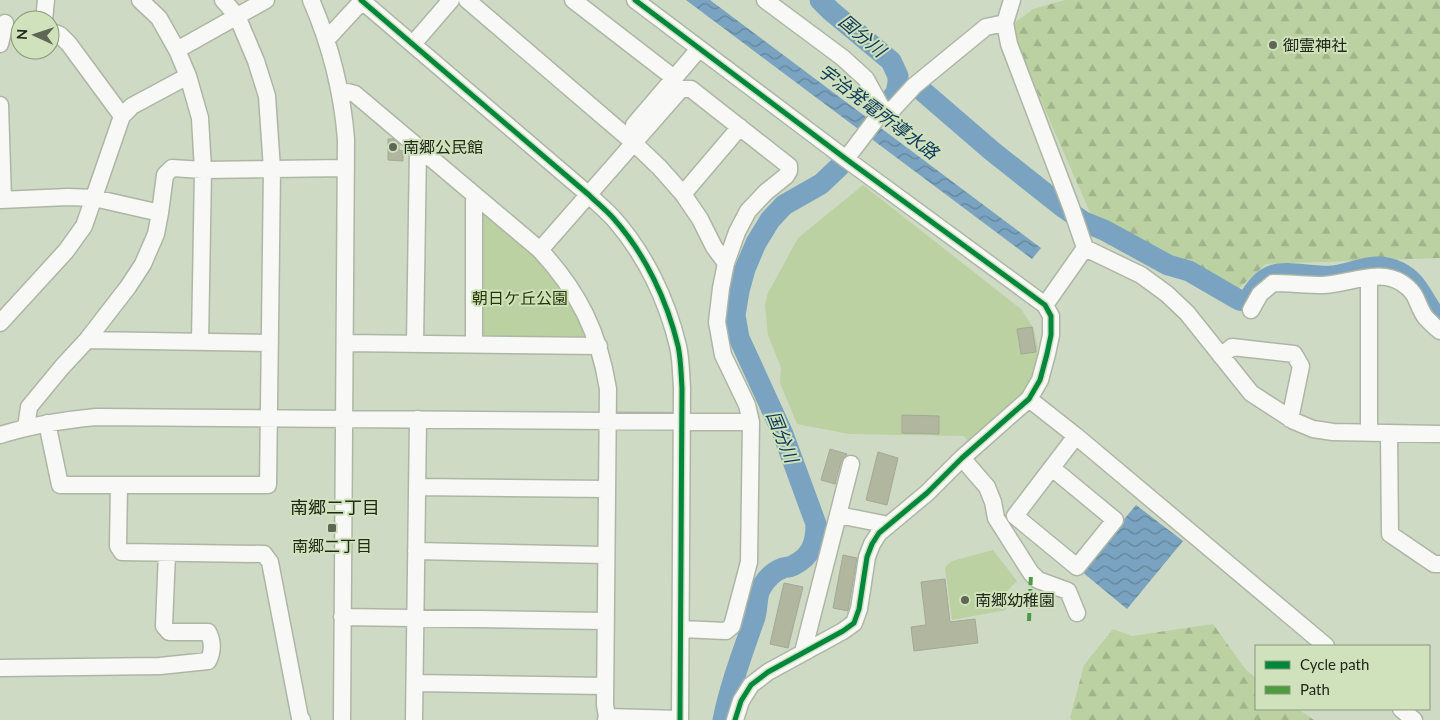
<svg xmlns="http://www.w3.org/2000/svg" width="1440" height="720" viewBox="0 0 1440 720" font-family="Lato,'Noto Sans JP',sans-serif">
  <defs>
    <pattern id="forest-firs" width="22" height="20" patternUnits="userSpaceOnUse" patternTransform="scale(1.25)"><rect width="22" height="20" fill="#bbd1a1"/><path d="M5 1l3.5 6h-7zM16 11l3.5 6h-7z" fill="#a0b38a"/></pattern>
    <pattern id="water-waves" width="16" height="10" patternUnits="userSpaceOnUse" patternTransform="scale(1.25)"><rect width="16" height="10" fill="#79a3c0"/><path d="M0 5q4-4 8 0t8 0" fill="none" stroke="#63859b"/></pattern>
  </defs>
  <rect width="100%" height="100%" fill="#cfdac4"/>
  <path fill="url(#forest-firs)" d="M1065,0H1440V258L1266,264L1230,296L1095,224L1009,27L1033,9Z
    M1213,624L1246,670L1256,678V709H1298L1314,720H1072L1070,718L1084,665L1113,629L1132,636Z"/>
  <path fill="#bbd1a1" d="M863,185L1021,309L1034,329L1038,348L1035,367L1027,389L969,443L964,436L849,434L797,424L780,383L781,368L768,335L765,306L767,295L798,238Z
    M488,213L544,263L591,333L585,340L484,339L479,333V217Z
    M993,550L1017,581L1004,594L1006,610L952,620L945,567L952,561Z"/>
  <path fill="url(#water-waves)" d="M686,0H710L1041,248L1032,259Z
    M1136,505L1183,541L1127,609L1081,571Z"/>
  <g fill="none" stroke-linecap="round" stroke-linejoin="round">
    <path stroke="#79a3c0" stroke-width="21" d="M820,0L831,11L891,61L898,76V83L896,93L887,104
      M919,88L992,151L1064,208L1084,222L1104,230L1168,265L1189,271L1239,300L1247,301C1255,290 1260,280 1274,275C1285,271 1307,276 1320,276C1326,276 1333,277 1339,275C1361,271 1375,261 1399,272C1420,282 1424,305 1440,321
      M723,720C730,685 743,652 755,617C758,608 756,596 761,588C766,579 774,571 783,568C787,567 791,567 794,565C812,556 816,542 816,524L783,434L739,338L735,315L739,291L745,269L756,243L770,220L784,205L821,184L840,166"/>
  </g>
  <path fill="#b1b69e" stroke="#a4a897" d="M388,139H393L399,144V150L403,151V161L388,160Z
    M1032,327L1036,352L1021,354L1017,329Z
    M902,415L939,416V434L902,433Z
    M830,449L847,454L841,462L835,484L821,480Z
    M878,452L898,458L887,505L866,500Z
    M843,555L857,558L848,611L833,608Z
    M945,579L950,622L975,619L978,643L914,651L911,627L926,625L921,582Z
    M784,583L803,587L788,648L770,644Z"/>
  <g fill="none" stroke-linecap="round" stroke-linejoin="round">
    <defs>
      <path id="minor" d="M140,0L159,18L177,50L188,76L200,118L203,170L200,342
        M311,0C331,46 342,90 346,139L342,720
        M361,0L589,195C597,203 606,210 614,219C645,254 667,300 678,346C681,359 681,374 682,388L680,720
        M467,0L634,143L660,168L683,194L700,219L714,247L726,263
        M573,0L674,78
        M635,0L846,159L1045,305L1051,316V335L1047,354L1040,380L1029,399L962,458L927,493L879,533L872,544L867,557L859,609L854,623L843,631L768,672L751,685L741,701L735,720
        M765,0L843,58L866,79L883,110
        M44,20L46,0
        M1005,23L1009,44L1071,207L1085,248
        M50,31L60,35L69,44L122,116
        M327,39L362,1
        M0,44L5,23
        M413,44L451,0
        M177,50L266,0
        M340,90L355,94L540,250C579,292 599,333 608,389L605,705L607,717L606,720
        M0,105L3,200
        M634,143L632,134L634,125L699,49
        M846,159L883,110L893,109L914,86L986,27L1005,23L1012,0
        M683,194L740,127
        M474,196V345
        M0,200L68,197L94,198L160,213
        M540,250L681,89H691L789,166V171L786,176L766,192L748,211L737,232L726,263L721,288L717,322L723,355L747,405L751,422L749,562L732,626L726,631L681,629
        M1369,278V433
        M1045,305L1085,248L1141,275L1167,294L1187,313L1251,393L1294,421L1313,429L1333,432L1440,434
        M1251,310L1260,294L1273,283C1289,283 1306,285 1323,285C1349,284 1378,268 1402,283C1419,294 1416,305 1426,318C1430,322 1435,327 1440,331
        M0,323L66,251L84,226L122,116L132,106L188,76
        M87,340L270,343
        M345,343L599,346
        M415,344L418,148
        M1221,356L1232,347L1294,354L1301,366L1290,419
        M1029,399L1076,436L1326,646
        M47,423L60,485H268L272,169L267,96L256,61L237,16L223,0
        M26,427L29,407L62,367L87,340L128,287L143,264L156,234L160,213L165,175L172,168L203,170L346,168
        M1389,433L1390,534L1434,564H1440
        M0,435C32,425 63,420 96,417L751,422
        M962,458L987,487L993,502L996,518L1031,573L1038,580L1068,591L1077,613
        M1052,468L1115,520L1077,567L1015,516L1076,436
        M119,485L118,546L122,552L264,554L270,562L300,718L302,720
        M417,487L607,489
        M838,515L889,525
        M416,551L606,555
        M342,617L605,621
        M803,652L851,464
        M0,668L160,666L208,661C213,652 213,641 208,632H169L164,626L167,553
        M415,683L605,686
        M1401,709L1414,720
        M607,717L680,719
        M414,720L418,419"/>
    </defs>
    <use href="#minor" stroke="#adb6a5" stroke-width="19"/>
    <use href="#minor" stroke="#f8f9f6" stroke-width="16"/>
    <path stroke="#4d9c3e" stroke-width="4" stroke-dasharray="8 4" stroke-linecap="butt" d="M1029,621L1031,573"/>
    <defs>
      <path id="cycleway" d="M361,0L589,195C597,203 606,210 614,219C645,254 667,300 678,346C681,359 681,374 682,388L680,720
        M635,0L846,159L1045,305L1051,316V335L1047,354L1040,380L1029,399L962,458L927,493L879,533L872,544L867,557L859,609L854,623L843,631L768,672L751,685L741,701L735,720"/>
    </defs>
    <use href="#cycleway" stroke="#d0e2bc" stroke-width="8"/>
    <use href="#cycleway" stroke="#00873e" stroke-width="5"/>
  </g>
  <g fill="#5f6656" stroke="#d0e2bc" stroke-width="2">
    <circle cx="1273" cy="45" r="5"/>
    <circle cx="393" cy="147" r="5"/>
    <rect x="327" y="523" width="10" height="10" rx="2.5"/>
    <circle cx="965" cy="600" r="5"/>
  </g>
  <g text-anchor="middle" stroke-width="4" stroke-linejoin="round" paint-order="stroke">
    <g font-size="16" fill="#22281a" stroke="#d0e2bc" text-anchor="start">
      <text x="1283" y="51">御霊神社</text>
      <text x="403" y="153">南郷公民館</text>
      <text x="332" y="552" text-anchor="middle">南郷二丁目</text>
      <text x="975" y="606">南郷幼稚園</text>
    </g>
    <g font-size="16" fill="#253704" stroke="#d0e2bc">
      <text x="520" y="304">朝日ケ丘公園</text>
    </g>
    <g font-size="18" font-style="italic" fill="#0c375a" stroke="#d0e2bc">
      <text transform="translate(862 36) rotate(40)" y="6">国分川</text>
      <text transform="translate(878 112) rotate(37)" y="6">宇治発電所導水路</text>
      <text transform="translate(782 437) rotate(68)" y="6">国分川</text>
    </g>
    <g font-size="18" fill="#22281a" stroke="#d0e2bc">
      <text x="335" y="514">南郷二丁目</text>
    </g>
  </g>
  <rect x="1255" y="645" width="175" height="65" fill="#d0e2bc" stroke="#8a987b"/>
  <rect x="1265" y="661" width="25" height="8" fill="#00873e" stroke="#8a987b"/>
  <text x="1300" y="670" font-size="15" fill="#22281a">Cycle path</text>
  <rect x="1265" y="686" width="25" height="8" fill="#4d9c3e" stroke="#8a987b"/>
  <text x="1300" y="695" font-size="15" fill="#22281a">Path</text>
  <g transform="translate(35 35) rotate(273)"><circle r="24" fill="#d0e2bc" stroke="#8a987b"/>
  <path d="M0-4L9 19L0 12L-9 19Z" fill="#5f6656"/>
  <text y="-8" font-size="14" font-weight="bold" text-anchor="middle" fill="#22281a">N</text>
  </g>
</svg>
